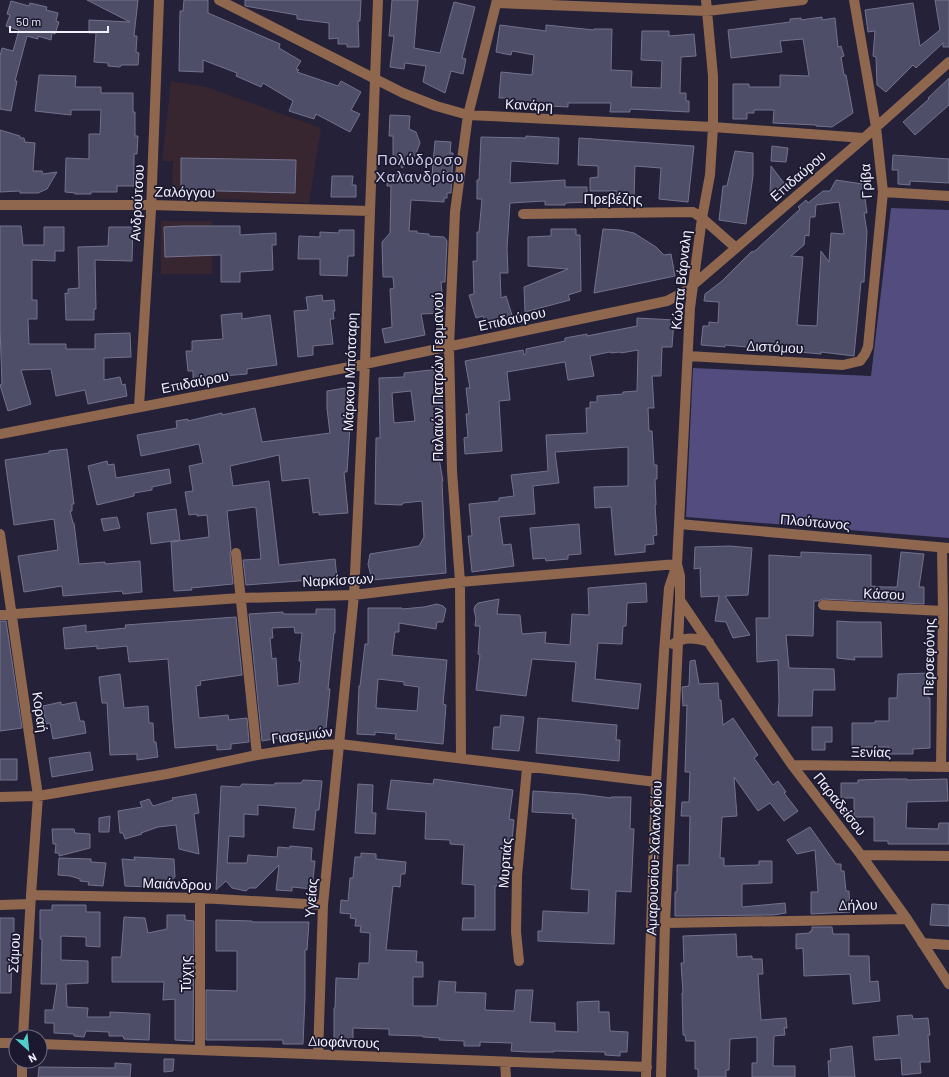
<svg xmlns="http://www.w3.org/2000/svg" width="949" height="1077" viewBox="0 0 949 1077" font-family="Barlow,sans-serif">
  <rect width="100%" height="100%" fill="#242139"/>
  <path fill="#372630" d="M171,81L206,87L321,128L309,203L162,196V188L172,187L173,161H162Z
    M161,221H212V274H161Z"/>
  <path fill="#524d7e" d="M891,208L949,210V538L686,517L693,368L871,376Z"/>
  <path fill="#4f4e69" stroke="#73728e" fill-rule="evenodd" d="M87,0H138L134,36H137L136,52L139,53L138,65H121L120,67L108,66V63L94,62L96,33H89V20L130,22Z
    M184,0H208V13L280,44L279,48L301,61L296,69L299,70L297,72L338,86L341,81L361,92L351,110L360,114L350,132L316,114L314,119L289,111L293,101L263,83L261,87L236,76L237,73L203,60V72L179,71L180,11H183Z
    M245,0H361L360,21H358L359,47H347V44H338V38L329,39V23L297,19V15L245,6Z
    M392,0H418L414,48L440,53L454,2L475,7L462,58L466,59L463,74L451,71L445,93L423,82L426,66L405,63L404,69L390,67L394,36H389Z
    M935,0H949V47H943V43L916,68L913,65L886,92L877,85L876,57L873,56L875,31L868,32L865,10L913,3L920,46L940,30Z
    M11,1L29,6L30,3L47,7L46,10L58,13L56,21L59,22L55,34L52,33L51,40L38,36V39L27,36L15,81H17L11,111L0,109V56L2,48L13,51L19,30L6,26L10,15L7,14Z
    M822,17V20L835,18L838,47L841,46L844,56L841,57L844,75H846L853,113L832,127L816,126V125L773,123L774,110H754V113H747V119H733V84H749V87H780V75L809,76L803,39L780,41L782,52L731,58L728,30L790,22V19L801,18V20Z
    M500,25L546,31V25L594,30V29H612L611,70L632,71L631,87L661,88L662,61L641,60L642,31H669V36L694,34L696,56L681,57L680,93H686V101H689V112L630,109V112H610L611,103H568V107L530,105L508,102L509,98H499L501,72L532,75L534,55L512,51L511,55L496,52Z
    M39,75L76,76L75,87H101V93H133V112H135V136H138L137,154H134V186H117V192H91V194H75V193L65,192L66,158L89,159V134H100L101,110H71V115L35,111Z
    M949,78V105L915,135L903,122L929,99L928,98Z
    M390,115L410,116L409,129L416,132L420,143L415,156L402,168L393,155V136H389Z
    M0,130L20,136V138H24L25,142L35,143L33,171H42L43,174L57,172L47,189L38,193H20V191L0,192Z
    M526,136L559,138L558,164L511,161L510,183L565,180V187H587V202L565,203V205H545V201L510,203L507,248L508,273H500L501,298L506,296L512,315L485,324L483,316L476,318L469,295L474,294L473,261H477V232H479L482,199H477V180H479L481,137L526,138Z
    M579,138L694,146L688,202L659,199L661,168L635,166L634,199H617V191H590V178L598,177V166L578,165Z
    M435,141L451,142L450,153H453L451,193H447V198H444V202L411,200L409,231H417V233L429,234V236L444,237L447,241L445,282H441L444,313L421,314L425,335L385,343L382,329L392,327L390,289L394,288L393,277H383L382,242L390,233L391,186H387V174L432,175Z
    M772,146L788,148L786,162L771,161Z
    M735,151L753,153V176L746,224L719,220L723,186H727Z
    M893,155L949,159V183L910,181V185L898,184V170H892Z
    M181,158L296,160L295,193L181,190Z
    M771,166L784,183L770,195Z
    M332,176H353L352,185H356V197H331Z
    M836,180L863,184L867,213H864L867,232L865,265L864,282H861L854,356L821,352V354L788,351V352L768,351V349L725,345V347L701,345L703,326H709V322L718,323L719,302L704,301L705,294L722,281L751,252L755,251L800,209L798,207L806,200L808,203L823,191H830ZM839,202L844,234L831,233L829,262L821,251L817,326L797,325L803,257L791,256L804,245L805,235L809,236L810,217H815L816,205Z
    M0,226H21L23,245H44V227H64V251H55V261L32,260V300H37V319H28L29,344H66V349H95V334L130,333L131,357L104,358V380L120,377L122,385L125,384L127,396L88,404L85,390L56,396L51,369L21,370L31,404L8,411L0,385L2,384L0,328Z
    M182,226H240V235L276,233V245H272L273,270L240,272V282H221V255L165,257L164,227Z
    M109,227H133L132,261L95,260L96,309H94V320H66L65,293L68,294V289L79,288L78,247L108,246Z
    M551,229H576V235H580L581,291L568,295L570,300L525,312L524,287L568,269L528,266V237L551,236Z
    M603,229L620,230L634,233L656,247L664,255L671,254L675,276L594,293Z
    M339,230H354V256H348L347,276L320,275V259H298L299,236L320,237V232L339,233Z
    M322,295L323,301L334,300L335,311H333L334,319H330L333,344L313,346V355L298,357L294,311L308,310L306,297Z
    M242,313V319L270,315L277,365L247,369V374L211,377L212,383L193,384V371H188L186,351H192V341L223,339L221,315Z
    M637,318L674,320L672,347H662L661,376H652L654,408H648L649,431H652L654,465H657V479H655L656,505H655L657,535L653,536L654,544L645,545V552L615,555L611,507L595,508L594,487L628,486V447L555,452L559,483L533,486L535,514L499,517L503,545L511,544L514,566L472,572L468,536H472L469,504L499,501V498L514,496L511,475L548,471L546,435L587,433L586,408H590V402H597V396L623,394V392L637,391L638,350L621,353L620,352L611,353L610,352L590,356L594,376L568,380L565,362L507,372L510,400L499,401L502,451L465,454L464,438L468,437L466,414H469L466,388H470L465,361L523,350L524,355L526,354V349L565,341V338L587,334V336L637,326Z
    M439,369L443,414L436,415L438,436H435L443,481H442L446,573L372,580L368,564L370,554L419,546L424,537L422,501L403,503L402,505L375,504L376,438H380L379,378L404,377V373ZM411,391L415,421L394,423L392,393Z
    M351,387V411L347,472H344L348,513L319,515V512L313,513L309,478L282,481L279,455L230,466L233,486L269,481L279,565L335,559L337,578L246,585L243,560L261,559L256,508L254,507L227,511L231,549L230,554L233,584L191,588L192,590L174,591L171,542L209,537L207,515L197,516V514L189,515L185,492L193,491L189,466L203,463L199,444L141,456L137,435L177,428L176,421L188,419V421L222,413V415L255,408L262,442L330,433L327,409V391Z
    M67,449L74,504H72V511H70L73,523H74L79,564L105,562V564L140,561L142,592L123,594L122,591L63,596L62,586L24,592L18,556L58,550L54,519L14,525L5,460L49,453V451Z
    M107,461L108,465L114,464L116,478L169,469L171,483L152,487V490L134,493V496L97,505L88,466Z
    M176,509L180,540L151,544L147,513Z
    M117,517L120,528L104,531L101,519Z
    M579,524L581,554L568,555V559L546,561L545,558L533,559L530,528Z
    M730,546L752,548L748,595L725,596L750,635L733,638L726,622L715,621L719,596L701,597L700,568L694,569L695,547Z
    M801,552L871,555V586L883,587H897L901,552L924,554L919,587H924V604L823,599L818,601H814L813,636L786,635L789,668L834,669L835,690H813L812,716H778L779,700L778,660L757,662L756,618H769V555L801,557Z
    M646,583L647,602L627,603L626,626H623L622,644L598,643L595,679L641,684L638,709L572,701L576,662L532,659L526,696L476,690L480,655L478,654L480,626H475L476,618L474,610L475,606L478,603L499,599L497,614L520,615L522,634L546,632L545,643L570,645L572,614L589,615L588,588Z
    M437,604L443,606L446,609L443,622H437L436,629L399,623V632H395L392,655L447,660L443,704L446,705L443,744L395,739L396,734L375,732V735L357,734L359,686H360L365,644H368V608H402V609L424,607ZM378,679L404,682V685L419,687L417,711L376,708Z
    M316,609H335V633H334L328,689H330L326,729H318V732L296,730L297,735L262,741L249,614L283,612V614H316ZM294,627L295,633H302L299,661H301L299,683L278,686L276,658L272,659L270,638H273L272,628Z
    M236,617L242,675L200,681L201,685L196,686L199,718L228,715L229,720L247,718L249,742L231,744V749L217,750V745L175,748L168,659L129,662L127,646L97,649V646L65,649L63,628L86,625V632L126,628L125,625Z
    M0,621H6L22,728L0,731Z
    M837,621L853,622H881L882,657H854L855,660L837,658Z
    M695,660L699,684L718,683L719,700H721L723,725L733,718L758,755L754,758L773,785L778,781L786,792L784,793L798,811L784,821L770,803L758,811L734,777L737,816L722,817L720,858H724V866L759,865V861H772V883L742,884V907L785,903L786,913L773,915L675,916V892H677V865H689L690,816H681L682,802H689L690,772H685L687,705L683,706L682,687L689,686L690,661Z
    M930,673L928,698H930V748L913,749V754H889V747H866V752L852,751V723H875V721H889V698H897L898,674Z
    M120,674L124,708L148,706L149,723H153L154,742H156L158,757L137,760V754L110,755L107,703H102L99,677Z
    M61,702V705L76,702L80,721H84L86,733L53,739L50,723L46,724L43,706Z
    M501,715L524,717L519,751L492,749L494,727H500Z
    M538,718L617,725L616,740H620L619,761L536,753Z
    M812,727H832V742H825V750H812Z
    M90,752L93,770L52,777L49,758Z
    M0,759H17V780H0Z
    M434,779L513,790L509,819L514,820L512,840H506L504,886H495V930H462L463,918H475V885L462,884L464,845L450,844V840L425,839L426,812L387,809L391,780L433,784Z
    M890,779H907V780L947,779L948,801L907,802L906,828L938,829L939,823H949V844H888V841H874V817H854V798H841V783H858V780Z
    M303,780L322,781L319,810H316L314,830L293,828L296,808L258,805V815L244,814V837L229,836L227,863H247L248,855L277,857L278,847L290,848V846L312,848L311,861H315L312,889L292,887V891L276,890L279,865L256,888H249L246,891L232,888L226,881L216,890L221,786L240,787L242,784L274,785L275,783H301Z
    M358,784L373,785L372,813H376L375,834L355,833Z
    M533,791L580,794L611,798V797H631L630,829H634L631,892L616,891L614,944L538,941V931H542L543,911L588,913L589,890L571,889L576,819L572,818L573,814L532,812Z
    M196,794L199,813L194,814L199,854L179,849L176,825L158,827L141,833L142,834L125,839L123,833H120L118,811L142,807L140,802L149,799L153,806L173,800L172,798Z
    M110,816L109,832H99V818Z
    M810,827L836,864H841V871H844L846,891H849L850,912L811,914V892H818L815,850L797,854L787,840Z
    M52,829H74L75,833L90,834V848L59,856V853H55L56,844H53Z
    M361,853L376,854V859L406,862L405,874H401L400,887L393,886L386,950L417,951L416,962H423V977H413V1006H437L439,981L456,982L455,992L486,993L485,1010L514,1011L516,990H533L530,1022L555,1023V1031L578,1032L577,1002L599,1001V1012H609L610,1031L628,1032L627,1052H620V1056L605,1055V1052L554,1051V1052H528L511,1051L512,1043L480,1042V1046H464V1041L439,1040L440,1038L423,1037V1036L389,1035V1029L353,1028V1045L334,1046V1008H335L336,978L358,979L359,963H369L370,933L360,932L361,926H355L356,919L350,918L351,914L340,913L341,900L348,901L350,878H353L355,857H361Z
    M134,857L174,859L175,877L172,879V888L125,886L122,859L135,860Z
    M59,858L91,859V862L106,863L103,886L88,885L89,882L80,881V879L70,876L58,875Z
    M932,904L949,905V926L930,925Z
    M52,905H86V912H100V947L86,946V937L61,936V960L88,961V983L66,984L67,1007L88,1008L87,1017H110V1012L150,1014L149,1040L124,1039L123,1036H109V1032L86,1031L84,1037L74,1036V1034L54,1033V1023H45V1010H53L57,984H41L42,939H40V910H52Z
    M167,915H185V920L194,921L193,1041L175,1040V999L163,1000L164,982H112V957H121L124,917L145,918L148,933L167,929Z
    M0,918H14V946L12,947L11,993H0Z
    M216,920L252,921V922H309L307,950H305V998L303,1044H283V1040H206V990L237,991V951H216Z
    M812,927H832L833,934H849V956H869L870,982L878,981L880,1001L853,1004L850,974L804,976L803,948L796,949V934L810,933V931H812Z
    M736,934L737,957L752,956V959H762L763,974H758L761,1020L786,1018L787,1028H784L785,1035L774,1036L773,1066H795V1077H752V1063H757V1037L730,1039L729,1070H726V1077H698V1069H695V1041H686L685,1035H683L682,993H683L681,963H684L683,936Z
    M912,1015L913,1019L928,1018L930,1035H928L930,1062H920L921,1073L902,1075L901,1058L875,1060L873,1037L899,1035L897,1016Z
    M852,1046L855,1077H829L828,1061H831L830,1049Z
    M164,1059H174L173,1071L164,1072Z
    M115,1063L131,1064L130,1077H38L39,1067L115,1068Z"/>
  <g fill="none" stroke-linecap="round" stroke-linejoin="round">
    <path stroke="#8e674e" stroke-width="10" d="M219,0L403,93L436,106L468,115L713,127L864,138
      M497,3L707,11L803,0
      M883,192L949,196
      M0,205H151L370,211
      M523,214L693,212L702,218L736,248
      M688,356L843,365L860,361L865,354L868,347L883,192L876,127L854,0
      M139,407L151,210L159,0
      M0,434L365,364L667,301L686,291L864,138L949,62
      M679,524L949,548
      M0,534L38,796L31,895L23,1037
      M236,553L257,755
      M680,600L761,720L792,765L861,855L907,919L949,984
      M823,605L943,611
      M0,615L240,598L354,595L460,582L677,564
      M673,644C684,636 696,638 709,642
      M461,758L460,582L452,471L449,347L455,212L468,115L497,0
      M792,765L949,767
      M941,767L943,611L942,548
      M0,797L38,796L167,774L257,755L320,745L340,744C445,756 551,770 656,782
      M861,855L949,856
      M31,895L200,898L323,905
      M200,898V1050
      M0,905L30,904
      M665,923L907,919
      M922,943L949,945
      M519,961L516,932L517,876L527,768
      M0,1043H16
      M40,1044L647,1067
      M318,1055L323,905L354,595L365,364L370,211L378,0
      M505,1062L506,1077
      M22,1077V1061
      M646,1077L656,782L664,652L669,588L677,564L690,308L702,218L710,175L713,127V76L706,0
      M661,1077L665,923L680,600V576L677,564"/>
  </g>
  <g text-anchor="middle" stroke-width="3.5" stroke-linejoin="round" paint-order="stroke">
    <g font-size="14" fill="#f0f0fd" stroke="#1b182f">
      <text transform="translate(529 105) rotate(3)" y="5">Κανάρη</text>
      <text transform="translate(798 176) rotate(-41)" y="5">Επιδαύρου</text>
      <text transform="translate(866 181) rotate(-93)" y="5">Γρίβα</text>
      <text transform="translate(185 192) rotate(1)" y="5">Ζαλόγγου</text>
      <text x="613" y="204">Πρεβέζης</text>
      <text transform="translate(137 203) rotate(-87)" y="5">Ανδρούτσου</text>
      <text transform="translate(681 280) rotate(-84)" y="5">Κώστα Βάρναλη</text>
      <text transform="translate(512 319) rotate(-12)" y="5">Επιδαύρου</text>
      <text transform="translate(775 347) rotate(3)" y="5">Διστόμου</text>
      <text transform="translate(350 372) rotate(-88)" y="5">Μάρκου Μπότσαρη</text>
      <text transform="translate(438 377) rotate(-90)" y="5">Παλαιών Πατρών Γερμανού</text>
      <text transform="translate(195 382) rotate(-11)" y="5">Επιδαύρου</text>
      <text transform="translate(815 522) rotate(5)" y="5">Πλούτωνος</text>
      <text transform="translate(338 580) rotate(-3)" y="5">Ναρκίσσων</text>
      <text transform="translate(884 594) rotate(3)" y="5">Κάσου</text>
      <text transform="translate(929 657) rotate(-89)" y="5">Περσεφόνης</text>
      <text transform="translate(40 712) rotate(82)" y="5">Κοραή</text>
      <text transform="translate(302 735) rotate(-7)" y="5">Γιασεμιών</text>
      <text transform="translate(871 752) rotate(1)" y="5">Ξενίας</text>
      <text transform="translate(840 804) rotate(52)" y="5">Παραδείσου</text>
      <text transform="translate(654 858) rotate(-88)" y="5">Αμαρουσίου-Χαλανδρίου</text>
      <text transform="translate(505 863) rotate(-86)" y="5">Μυρτιάς</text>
      <text transform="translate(177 884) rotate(2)" y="5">Μαιάνδρου</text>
      <text transform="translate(311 898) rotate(-86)" y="5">Υγείας</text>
      <text transform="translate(858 905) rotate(-1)" y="5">Δήλου</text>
      <text transform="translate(14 953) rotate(-87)" y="5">Σάμου</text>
      <text transform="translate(186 974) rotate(-90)" y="5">Τύχης</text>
      <text transform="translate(344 1042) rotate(2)" y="5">Διοφάντους</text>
    </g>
    <g font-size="15" letter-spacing="1" fill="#cbcae9" stroke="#1b182f">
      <text x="420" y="165">Πολύδροσο<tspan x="420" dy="17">Χαλανδρίου</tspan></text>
    </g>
  </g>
  <g transform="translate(28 1049) rotate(153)"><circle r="19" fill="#1b182f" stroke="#706e81"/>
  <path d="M0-3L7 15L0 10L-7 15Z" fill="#53cdc9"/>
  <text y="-6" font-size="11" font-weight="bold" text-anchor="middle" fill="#f0f0fd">N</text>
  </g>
  <path d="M10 26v6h98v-6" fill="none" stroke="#f0f0fd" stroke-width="2"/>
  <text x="16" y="26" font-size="12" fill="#f0f0fd" stroke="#1b182f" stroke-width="3" paint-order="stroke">50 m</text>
</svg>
